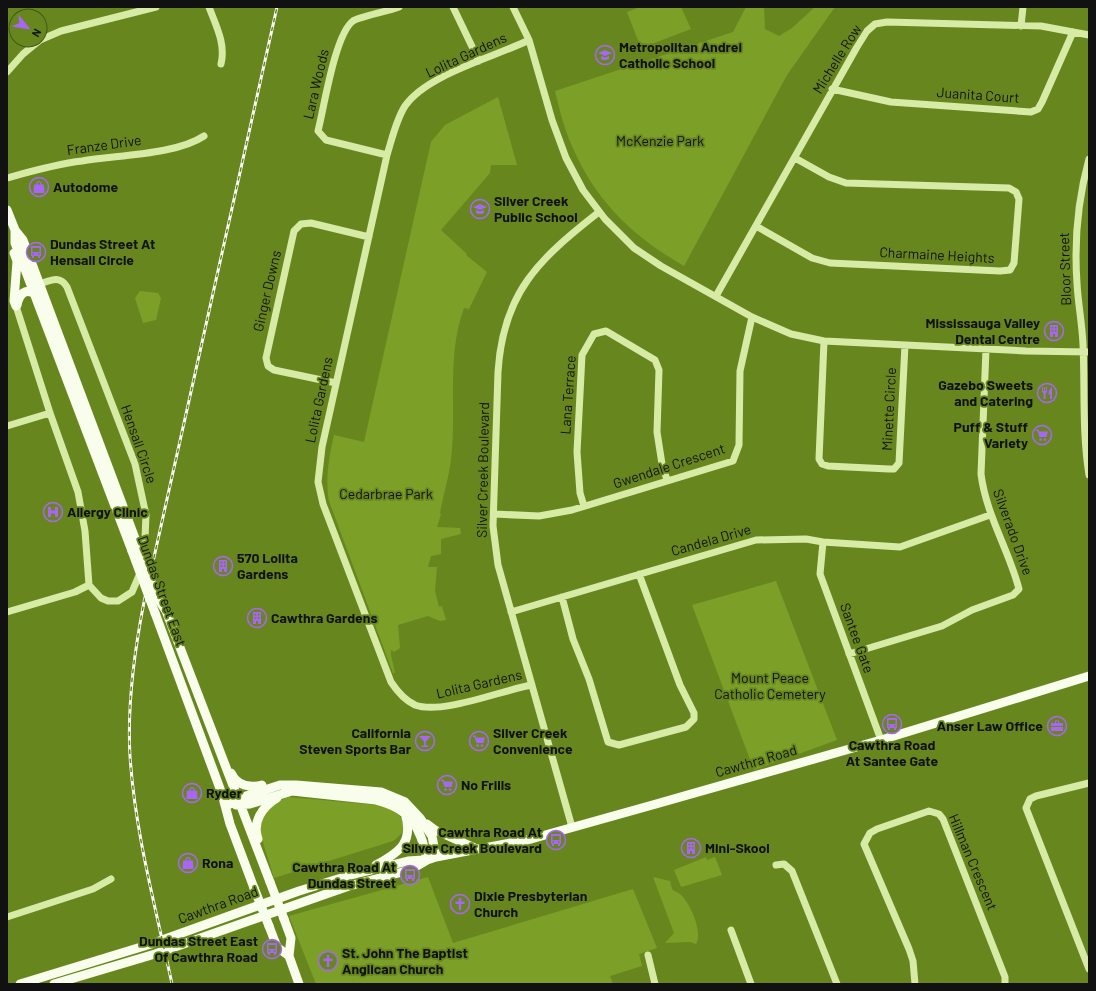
<svg xmlns="http://www.w3.org/2000/svg" width="1096" height="991" viewBox="0 0 1096 991" font-family="Barlow,sans-serif">
  <rect width="100%" height="100%" fill="#67871e"/>
  <path fill="#7ca027" d="M640,7H681L691,29L641,48L627,12Z
    M746,7H764L765,29L779,36L792,28L815,7H835L787,75L684,266C629,234 593,198 569,139C563,124 559,107 555,91L733,32Z
    M498,97L517,165H491L490,173L441,230L467,254L466,255L487,272L469,309L464,308C446,356 457,410 451,459C449,477 443,496 440,513L441,514L437,527L460,528L461,534L441,539V554L431,556L428,567H437L435,591L439,607L442,606L446,620L440,621L428,616L398,625L400,648L394,652L391,650V655L395,673H393L329,501C325,478 329,458 334,435L364,442L431,142L445,125Z
    M140,291L158,293L161,298L156,320L143,323L135,298Z
    M776,581L837,740L754,770L692,605Z
    M288,797L388,806C403,817 413,827 393,841L274,878L260,833L262,818L273,803Z
    M706,857L707,860L715,857L722,875L681,887L674,870Z
    M428,877L453,943L633,889L657,948L639,954L642,966L610,976L613,984H316L289,916Z
    M653,877L670,881L672,889C675,892 680,893 682,896C691,905 703,933 696,944L690,942L665,943L674,933Z"/>
  <g fill="none" stroke-linecap="round" stroke-linejoin="round">
    <path stroke="#d7eba7" stroke-width="7" d="M209,7C216,26 226,44 221,64
      M453,7L479,61
      M513,7L529,40L552,120L566,158L583,190L605,219L634,248L661,266L752,317L791,334L824,341L1026,351L1089,352
      M1021,26L1023,7
      M40,40L61,31L156,7
      M529,40C495,57 427,74 405,106C396,120 392,139 387,155L322,447L318,482L323,504L391,682C397,691 404,700 415,705C442,715 502,690 532,685
      M7,72L23,54L40,40
      M832,89L891,102L1031,112L1038,109L1042,102L1073,32
      M387,155L326,140L318,131C324,108 335,34 353,21C359,17 389,11 399,7
      M1089,159C1078,199 1074,241 1077,283C1078,303 1082,323 1083,344C1085,388 1082,431 1089,475
      M7,178C32,171 56,164 82,161C116,155 176,155 204,136
      M756,226L812,258L830,263L1000,271L1010,270L1014,263L1019,199L1016,192L1009,188L846,183L829,177L795,158
      M40,284C51,280 60,275 67,287L135,464L146,515L144,561
      M716,296L857,47L867,31L875,24L887,22L1041,26L1089,35
      M16,306L50,413L78,492L85,531L89,585L101,598L108,601H118L132,592L141,571
      M824,341L819,459L822,464L828,466L889,469H894L899,463L905,345
      M336,383L274,370L268,366L266,358L294,231L301,224L311,223L369,237
      M7,426L50,413
      M584,506L580,493L577,452L582,355L594,334L606,331L655,360L659,370L657,432L662,464L667,480
      M494,514L539,516L572,510L733,461L739,445L740,371L752,317
      M823,542L820,574L881,740
      M562,597L573,639L589,679L608,742L619,745L686,727L694,719V713L680,685L639,574
      M7,612L75,592L89,585
      M511,612L756,540L806,539L823,542L900,547L990,515
      M849,654L942,626L972,610L1013,595L1019,589C1009,550 986,515 981,474L986,349
      M1089,783L1036,796L1030,799L1026,808L1089,969
      M572,827L498,565L493,526L498,372C503,292 539,259 599,212
      M776,865L784,864L792,871L837,984
      M7,917L93,889L111,879
      M731,930L751,984
      M648,955L655,984
      M915,984L913,961L909,949L864,844L870,833L877,829L929,811L939,814L943,819L1005,977V984"/>
    <path stroke="#f8feeb" stroke-width="9" d="M7,210L15,230L23,240L136,541
      M15,230V243L132,551
      M14,253L17,261L14,301L16,306
      M17,305C19,295 25,287 35,294
      M157,597L166,611L270,882
      M155,613L222,794L230,824L254,888
      M231,773C237,786 250,788 262,785
      M236,805L250,804L292,791L376,800C410,808 421,827 427,860
      M226,806L246,796L280,785H296L381,792L405,802L420,818L432,836L436,857
      M427,824L435,830L477,849
      M258,839C252,822 262,807 277,798
      M376,865C400,852 414,842 405,813
      M284,919L291,938L289,956L299,984
      M269,926L277,947L289,956
      M20,984L151,944L299,891L351,875L408,861L423,860
      M54,984L155,954L349,886L410,870L427,860L436,857L531,839L656,804L881,740L1089,676"/>
    <defs>
      <path id="rail" d="M172,984C156,909 135,833 130,756C127,704 134,653 144,602L277,7"/>
    </defs>
    <use href="#rail" stroke="#fff" stroke-width="3"/>
    <use href="#rail" stroke="#67871e" stroke-width="1.5" stroke-dasharray="4.5" stroke-linecap="butt"/>
    <path stroke="#f8feeb" stroke-width="9" d="M136,541L157,597
      M132,551L155,613
      M270,882L284,919
      M254,888L269,926"/>
  </g>
  <defs>
    <symbol id="school-ring" viewBox="-11 -11 22 22"><circle r="9.5" fill="#67871e" stroke="#a965fa" stroke-width="1.5"/><path d="M0-5L7-2L0 1L-7-2ZM-4 1L0 2.5L4 1V4Q0 6-4 4Z" fill="#a965fa"/></symbol>
    <symbol id="shop-ring" viewBox="-11 -11 22 22"><circle r="9.5" fill="#67871e" stroke="#a965fa" stroke-width="1.5"/><path d="M-5-2.5h2.3a2.7 3.5 0 0 1 5.4 0H5L5.5 6h-11ZM-1.5-2.5h3a1.5 2.3 0 0 0-3 0Z" fill="#a965fa"/></symbol>
    <symbol id="bus-ring" viewBox="-11 -11 22 22"><circle r="9.5" fill="#67871e" stroke="#a965fa" stroke-width="1.5"/><path d="M-5-6H5V4H4V6H2V4H-2V6H-4V4H-5ZM-3.5-4V0h7V-4ZM-3.5 1.2v1.5H-2V1.2ZM2 1.2v1.5H3.5V1.2Z" fill="#a965fa"/></symbol>
    <symbol id="building-ring" viewBox="-11 -11 22 22"><circle r="9.5" fill="#67871e" stroke="#a965fa" stroke-width="1.5"/><path d="M-4-6H4V6H1V3H-1V6H-4ZM-2.5-4.3h1.7v1.8h-1.7ZM.8-4.3h1.7v1.8H.8ZM-2.5-1h1.7V.8h-1.7ZM.8-1h1.7V.8H.8Z" fill="#a965fa"/></symbol>
    <symbol id="restaurant-ring" viewBox="-11 -11 22 22"><circle r="9.5" fill="#67871e" stroke="#a965fa" stroke-width="1.5"/><path d="M-5-6h1v4h1v-4h1v4h1v-4h1v5L-1.5 .5V6h-2V.5L-5-1ZM5-6V6H3V1.5H1.5Q1.5-4 5-6Z" fill="#a965fa"/></symbol>
    <symbol id="supermarket-ring" viewBox="-11 -11 22 22"><circle r="9.5" fill="#67871e" stroke="#a965fa" stroke-width="1.5"/><path d="M-6-5.5h2.5l.6 2H6L4.5 2H-2.5L-4.4-4H-6ZM-1.5 3.2a1.3 1.3 0 1 0 .1 0ZM3 3.2a1.3 1.3 0 1 0 .1 0Z" fill="#a965fa"/></symbol>
    <symbol id="hospital-ring" viewBox="-11 -11 22 22"><circle r="9.5" fill="#67871e" stroke="#a965fa" stroke-width="1.5"/><path d="M-5-5h3v3.5h4V-5h3V5h-3V1.5h-4V5h-3Z" fill="#a965fa"/></symbol>
    <symbol id="office-ring" viewBox="-11 -11 22 22"><circle r="9.5" fill="#67871e" stroke="#a965fa" stroke-width="1.5"/><path d="M-6-3h4V-5.5h4V-3h4V5H-6ZM-1-4.5V-3h2v-1.5ZM-6 0V1H6V0Z" fill="#a965fa"/></symbol>
    <symbol id="bar-ring" viewBox="-11 -11 22 22"><circle r="9.5" fill="#67871e" stroke="#a965fa" stroke-width="1.5"/><path d="M-6-5H6L.8 .8V4.5H3.5V6h-7V4.5H-.8V.8Z" fill="#a965fa"/></symbol>
    <symbol id="church-ring" viewBox="-11 -11 22 22"><circle r="9.5" fill="#67871e" stroke="#a965fa" stroke-width="1.5"/><path d="M-1.2-6h2.4v3.5h3.3v2.4h-3.3V6h-2.4V-.1h-3.3v-2.4h3.3Z" fill="#a965fa"/></symbol>
  </defs>
  <g fill-rule="evenodd">
    <use href="#school-ring" x="594" y="44" width="22" height="22"/>
    <use href="#shop-ring" x="28" y="176" width="22" height="22"/>
    <use href="#school-ring" x="469" y="198" width="22" height="22"/>
    <use href="#bus-ring" x="25" y="241" width="22" height="22"/>
    <use href="#building-ring" x="1043" y="320" width="22" height="22"/>
    <use href="#restaurant-ring" x="1036" y="382" width="22" height="22"/>
    <use href="#supermarket-ring" x="1031" y="424" width="22" height="22"/>
    <use href="#hospital-ring" x="42" y="501" width="22" height="22"/>
    <use href="#building-ring" x="212" y="555" width="22" height="22"/>
    <use href="#building-ring" x="246" y="607" width="22" height="22"/>
    <use href="#bus-ring" x="881" y="713" width="22" height="22"/>
    <use href="#office-ring" x="1046" y="715" width="22" height="22"/>
    <use href="#bar-ring" x="414" y="730" width="22" height="22"/>
    <use href="#supermarket-ring" x="468" y="730" width="22" height="22"/>
    <use href="#supermarket-ring" x="436" y="774" width="22" height="22"/>
    <use href="#shop-ring" x="181" y="782" width="22" height="22"/>
    <use href="#bus-ring" x="545" y="829" width="22" height="22"/>
    <use href="#building-ring" x="680" y="837" width="22" height="22"/>
    <use href="#shop-ring" x="177" y="852" width="22" height="22"/>
    <use href="#bus-ring" x="399" y="864" width="22" height="22"/>
    <use href="#church-ring" x="449" y="893" width="22" height="22"/>
    <use href="#bus-ring" x="261" y="938" width="22" height="22"/>
    <use href="#church-ring" x="317" y="950" width="22" height="22"/>
  </g>
  <g text-anchor="middle" stroke-width="3.5" stroke-linejoin="round" paint-order="stroke">
    <g font-size="14" font-weight="bold" fill="#111" stroke="#67871e" text-anchor="start">
      <text x="619" y="52">Metropolitan Andrei<tspan x="619" dy="16">Catholic School</tspan></text>
      <text x="53" y="192">Autodome</text>
      <text x="494" y="206">Silver Creek<tspan x="494" dy="16">Public School</tspan></text>
      <text x="50" y="249">Dundas Street At<tspan x="50" dy="16">Hensall Circle</tspan></text>
      <text x="1040" y="328" text-anchor="end">Mississauga Valley<tspan x="1040" dy="16">Dental Centre</tspan></text>
      <text x="1033" y="390" text-anchor="end">Gazebo Sweets<tspan x="1033" dy="16">and Catering</tspan></text>
      <text x="1028" y="432" text-anchor="end">Puff &amp; Stuff<tspan x="1028" dy="16">Variety</tspan></text>
      <text x="67" y="517">Allergy Clinic</text>
      <text x="237" y="563">570 Lolita<tspan x="237" dy="16">Gardens</tspan></text>
      <text x="271" y="623">Cawthra Gardens</text>
      <text x="1043" y="731" text-anchor="end">Anser Law Office</text>
      <text x="411" y="738" text-anchor="end">California<tspan x="411" dy="16">Steven Sports Bar</tspan></text>
      <text x="493" y="738">Silver Creek<tspan x="493" dy="16">Convenience</tspan></text>
      <text x="892" y="750" text-anchor="middle">Cawthra Road<tspan x="892" dy="16">At Santee Gate</tspan></text>
      <text x="461" y="790">No Frills</text>
      <text x="206" y="798">Ryder</text>
      <text x="542" y="837" text-anchor="end">Cawthra Road At<tspan x="542" dy="16">Silver Creek Boulevard</tspan></text>
      <text x="705" y="853">Mini-Skool</text>
      <text x="202" y="868">Rona</text>
      <text x="396" y="872" text-anchor="end">Cawthra Road At<tspan x="396" dy="16">Dundas Street</tspan></text>
      <text x="474" y="901">Dixie Presbyterian<tspan x="474" dy="16">Church</tspan></text>
      <text x="258" y="946" text-anchor="end">Dundas Street East<tspan x="258" dy="16">Of Cawthra Road</tspan></text>
      <text x="342" y="958">St. John The Baptist<tspan x="342" dy="16">Anglican Church</tspan></text>
    </g>
    <g font-size="14" fill="#111" stroke="#67871e">
      <text transform="translate(466 55) rotate(-25)" y="5">Lolita Gardens</text>
      <text transform="translate(837 59) rotate(-58)" y="5">Michelle Row</text>
      <text transform="translate(316 84) rotate(-77)" y="5">Lara Woods</text>
      <text transform="translate(978 95) rotate(4)" y="5">Juanita Court</text>
      <text transform="translate(104 145) rotate(-8)" y="5">Franze Drive</text>
      <text transform="translate(937 255) rotate(3)" y="5">Charmaine Heights</text>
      <text transform="translate(1065 269) rotate(-92)" y="5">Bloor Street</text>
      <text transform="translate(267 291) rotate(-77)" y="5">Ginger Downs</text>
      <text transform="translate(568 395) rotate(-86)" y="5">Lana Terrace</text>
      <text transform="translate(319 400) rotate(-78)" y="5">Lolita Gardens</text>
      <text transform="translate(889 409) rotate(-87)" y="5">Minette Circle</text>
      <text transform="translate(139 444) rotate(71)" y="5">Hensall Circle</text>
      <text transform="translate(669 466) rotate(-18)" y="5">Gwendale Crescent</text>
      <text transform="translate(483 470) rotate(-89)" y="5">Silver Creek Boulevard</text>
      <text transform="translate(1013 532) rotate(70)" y="5">Silverado Drive</text>
      <text transform="translate(711 540) rotate(-16)" y="5">Candela Drive</text>
      <text transform="translate(162 591) rotate(70)" y="5">Dundas Street East</text>
      <text transform="translate(857 638) rotate(70)" y="5">Santee Gate</text>
      <text transform="translate(479 684) rotate(-13)" y="5">Lolita Gardens</text>
      <text transform="translate(756 761) rotate(-16)" y="5">Cawthra Road</text>
      <text transform="translate(973 862) rotate(67)" y="5">Hillman Crescent</text>
      <text transform="translate(218 905) rotate(-20)" y="5">Cawthra Road</text>
    </g>
    <g font-size="14" fill="#111" stroke="#67871e">
      <text x="660" y="146">McKenzie Park</text>
      <text x="386" y="499">Cedarbrae Park</text>
      <text x="770" y="683">Mount Peace<tspan x="770" dy="16">Catholic Cemetery</tspan></text>
    </g>
  </g>
  <rect width="1096" height="991" fill="none" stroke="#111111" stroke-width="16"/>
  <g transform="translate(28 28) rotate(120)"><circle r="19" fill="#67871e" stroke="#455819"/>
  <path d="M0-3L7 15L0 10L-7 15Z" fill="#a965fa"/>
  <text y="-6" font-size="11" font-weight="bold" text-anchor="middle" fill="#111111">N</text>
  </g>
</svg>
